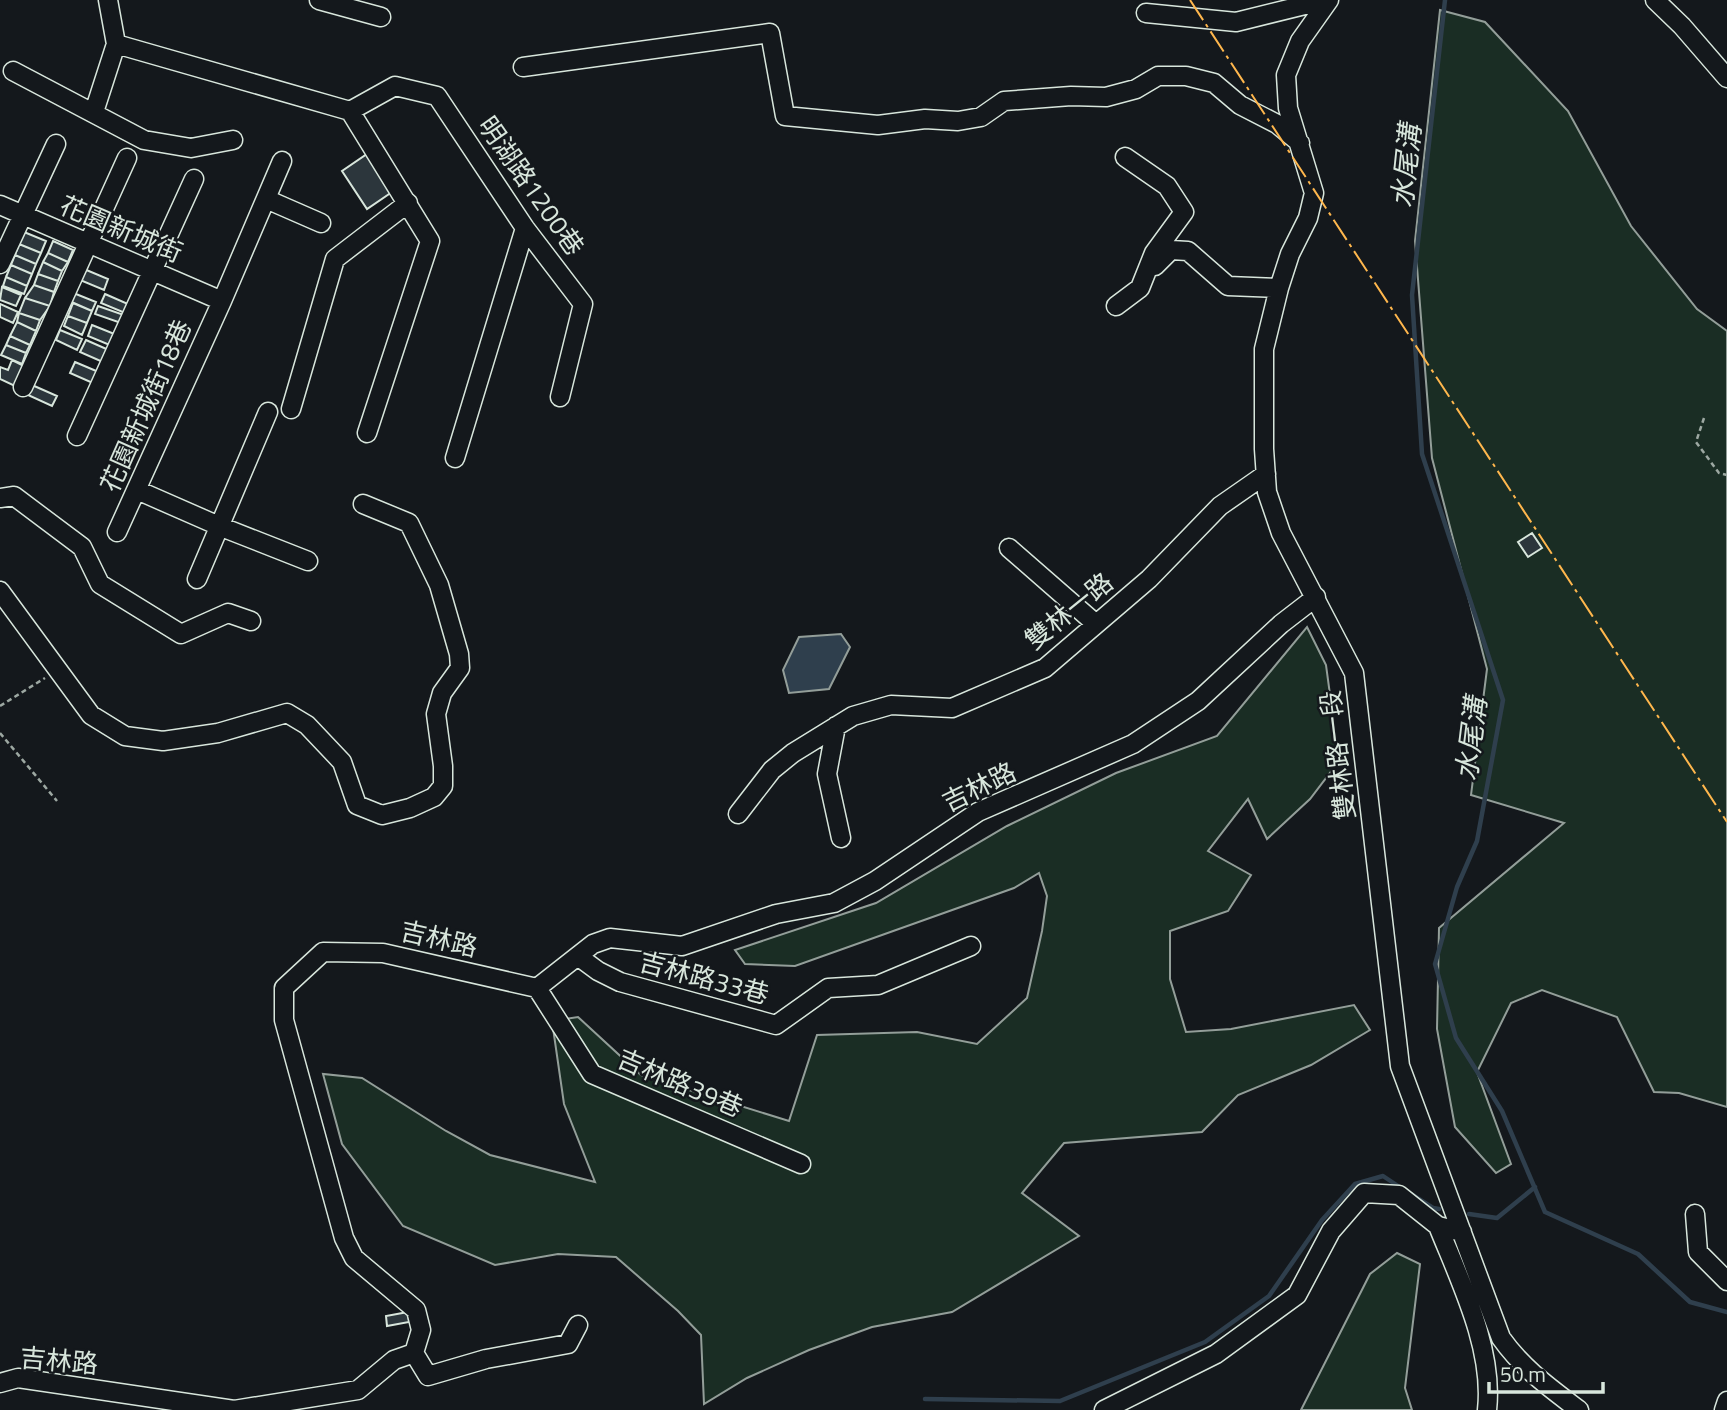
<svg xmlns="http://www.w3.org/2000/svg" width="1727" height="1410" viewBox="0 0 1727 1410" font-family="'Titillium Web','Noto Sans TC',sans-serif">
  <rect width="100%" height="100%" fill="#14181c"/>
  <path fill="#1a2d24" stroke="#939e99" stroke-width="2" d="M1440,10L1485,22L1568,111L1631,226L1697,309L1727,331V1107L1679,1093L1654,1092L1617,1017L1542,990L1511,1003L1477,1072L1511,1164L1496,1173L1455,1127L1437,1029L1439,928L1564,823L1471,795L1487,669L1432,458L1415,241Z
    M1307,627L1326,665L1339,761L1310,799L1267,839L1248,799L1208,851L1251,875L1228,911L1170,931V979L1186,1032L1231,1029L1354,1005L1370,1030L1311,1065L1238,1095L1202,1132L1064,1143L1022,1193L1079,1236L952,1312L872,1327L809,1350L747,1378L704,1404L701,1335L678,1311L616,1257L558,1254L495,1265L403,1226L342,1144L323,1074L362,1078L446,1131L490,1155L595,1182L564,1104L552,1021L578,1017L641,1075L789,1121L817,1035L917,1032L977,1044L1027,998L1042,931L1047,896L1039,873L1014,888L795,966L745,964L735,950L876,903L1007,826L1116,773L1217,736Z
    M1397,1253L1420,1264L1405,1388L1412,1410H1301L1370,1274Z"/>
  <path fill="#2f3f4d" stroke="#939e99" stroke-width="2" d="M841,634L850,647L829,689L789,693L783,670L799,637Z"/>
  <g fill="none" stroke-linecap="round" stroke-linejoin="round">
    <path stroke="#2f3f4d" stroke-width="4.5" d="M1445,0L1412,295L1422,454L1503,700L1477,841L1457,887L1435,964L1456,1038L1502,1111L1545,1212L1638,1254L1690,1302L1727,1312
      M1411,1194L1433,1208L1439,1209
      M1469,1214L1497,1218L1535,1187
      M925,1399L1060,1401L1205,1342L1269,1296L1322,1220L1355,1184L1383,1176L1401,1188"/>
  </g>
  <path fill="#2c363c" stroke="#d8e6dc" stroke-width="2" d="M367,154L392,192L367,209L342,171Z
    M24,232L46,241L41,253L19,244Z
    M53,241L73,250L68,262L48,253Z
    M19,244L41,253L36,264L15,255Z
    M48,253L68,262L62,271L43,262Z
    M15,255L36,264L32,274L11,265Z
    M43,262L62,271L58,281L38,274Z
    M11,265L32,274L27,286L6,277Z
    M84,269L108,279L104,290L80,280Z
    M38,274L58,281L54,292L34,285Z
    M6,277L27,286L24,294L3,286Z
    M34,285L54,292L50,306L25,298Z
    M2,287L21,295L16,306L0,300Z
    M71,292L96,302L92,311L67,300Z
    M105,294L128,304L125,313L101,303Z
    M25,298L50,306L40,320L19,313Z
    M73,303L92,311L87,323L68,316Z
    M0,304L18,312L13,323L0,317Z
    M98,306L124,315L121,323L95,314Z
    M19,313L40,320L36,331L17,322Z
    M68,316L87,323L82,335L64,326Z
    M17,322L36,331L30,345L10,336Z
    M92,325L117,335L112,346L88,336Z
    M60,330L82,339L77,350L56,340Z
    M10,336L30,345L26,353L6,345Z
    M86,340L111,351L105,363L80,352Z
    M6,345L26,353L22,364L1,355Z
    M12,360L26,367L17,387L0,379V367L8,370Z
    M75,362L101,373L95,384L70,373Z
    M32,385L57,396L52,406L28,395Z
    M1532,533L1542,548L1528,557L1518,542Z
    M408,1312L409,1322L387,1326L386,1316Z"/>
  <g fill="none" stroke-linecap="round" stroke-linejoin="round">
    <defs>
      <path id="minor" d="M108,0L116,44L350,111L395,86L437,96L525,228L583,304L560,397
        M319,0L381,17
        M1329,0L1300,41L1286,75L1288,108L1314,193L1308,218L1290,254L1279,288L1264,349V449L1267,492L1281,533L1354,673L1400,1066L1501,1338C1522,1368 1550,1388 1579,1410
        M1655,0L1682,26L1727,78
        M1146,13L1236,22L1325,0
        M523,67L770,33L785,116L878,125L925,119L958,121L981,117L1004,101L1071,96L1106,97L1136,89L1158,76H1186L1214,83L1240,105L1277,124L1300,143
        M13,71L144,140L191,148L233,140
        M350,111L430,241L367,433
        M94,112L116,44
        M266,199L321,223
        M0,205L222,301
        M0,264L56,144
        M1155,266L1171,250L1188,251L1228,286L1279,288
        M1116,306L1140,288L1154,253L1184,212L1167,186L1125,157
        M23,387L127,158
        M291,409L335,259L408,203
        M77,436L194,179
        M455,458L525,228
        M137,490L219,526L308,561
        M0,498L14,496L82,547L100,584L181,634L228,613L251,621
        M117,532L222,301L282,161
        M1009,548L1096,624
        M197,579L268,412
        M0,591L91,715L125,736L163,741L218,733L287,713L307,725L342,762L357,805L382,815L410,808L434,797L443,786V766L436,714L442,693L460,668L459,654L439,585L409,523L363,504
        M836,726L827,774L841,838
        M738,814L772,770L793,753L853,716L891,705L952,708L1045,668L1149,579L1220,506L1266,474
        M579,957L598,971L620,982L776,1025L828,988L878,985L971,946
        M537,988L592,1074L801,1164
        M1695,1214L1698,1252L1727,1281
        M1438,1226C1460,1281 1494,1349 1487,1410
        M414,1353L428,1376L486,1359L568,1344L578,1325
        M0,1383L18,1378L234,1410L358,1390L394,1360L414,1353L421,1330L416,1310L354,1258L344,1238L284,1020V988L323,952L383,953L537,988L593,944L610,938L682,946L776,914L834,903L875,881L978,812L1133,744L1198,701L1281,624L1316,597
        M1104,1410L1216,1354L1297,1295L1331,1231L1364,1193L1399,1195L1438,1226L1462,1232
        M1724,1410L1727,1401"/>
    </defs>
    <use href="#minor" stroke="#d8e6dc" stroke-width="21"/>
    <path stroke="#9da8a2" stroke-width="2.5" stroke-dasharray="5 3.5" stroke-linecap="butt" d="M1704,418L1696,442L1719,473L1727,475
      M0,706L45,678
      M0,733L57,801"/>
    <use href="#minor" stroke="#14181c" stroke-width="18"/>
    <path stroke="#ffb74d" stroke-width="2" stroke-dasharray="24 5 3.5 5" stroke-linecap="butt" d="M1190,0L1727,822"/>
  </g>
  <g text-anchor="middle" stroke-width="5" stroke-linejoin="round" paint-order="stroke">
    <g font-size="26" fill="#d8e6dc" stroke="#14181c">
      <text transform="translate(531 186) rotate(55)" y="9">明湖路1200巷</text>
      <text transform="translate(121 229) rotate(23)" y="9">花園新城街</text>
      <text transform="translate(146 406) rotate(-66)" y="9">花園新城街18巷</text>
      <text transform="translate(1069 611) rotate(-39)" y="9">雙林一路</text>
      <text transform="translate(1338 755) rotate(-97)" y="9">雙林路一段</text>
      <text transform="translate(979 787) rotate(-26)" y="9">吉林路</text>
      <text transform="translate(439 939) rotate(13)" y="9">吉林路</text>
      <text transform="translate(704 978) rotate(15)" y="9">吉林路33巷</text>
      <text transform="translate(680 1083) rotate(23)" y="9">吉林路39巷</text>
      <text transform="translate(59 1361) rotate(5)" y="9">吉林路</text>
    </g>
    <g font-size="28" font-style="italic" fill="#d8e6dc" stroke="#14181c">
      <text transform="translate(1406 166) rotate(-84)" y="10">水尾溝</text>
      <text transform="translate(1471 739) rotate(-83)" y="10">水尾溝</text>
    </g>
  </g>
  <path d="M1489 1382v10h114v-10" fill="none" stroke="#d8e6dc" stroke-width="3.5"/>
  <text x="1500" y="1382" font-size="21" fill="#d8e6dc" stroke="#14181c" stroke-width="5" paint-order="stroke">50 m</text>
</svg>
